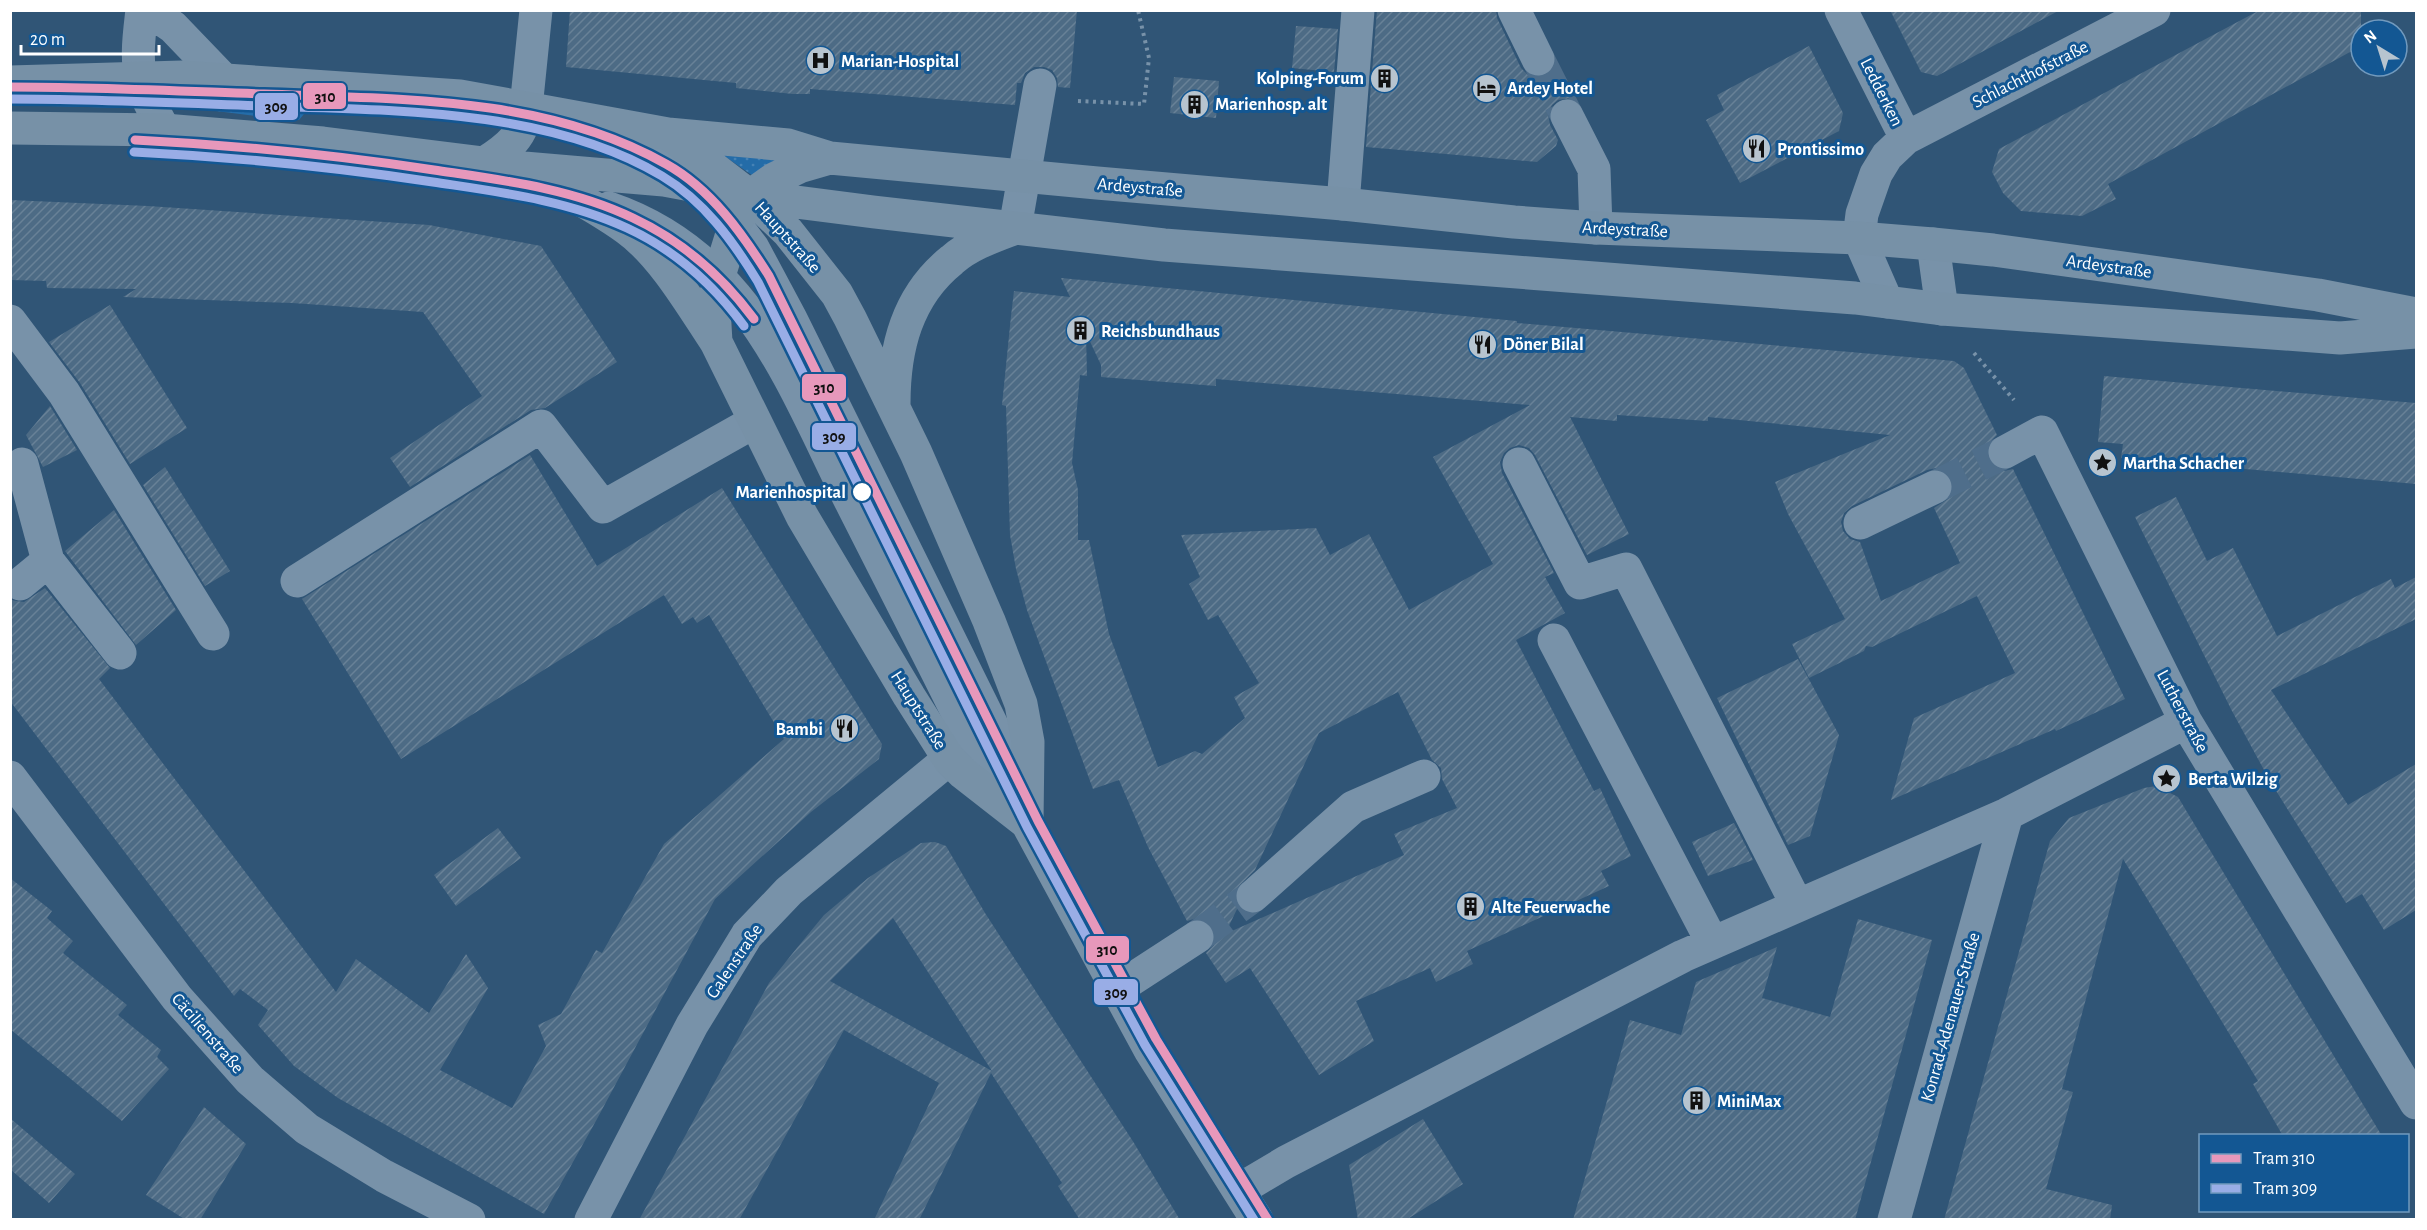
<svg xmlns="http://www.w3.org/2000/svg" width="2427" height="1230" viewBox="0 0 2427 1230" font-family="'Alegreya Sans',sans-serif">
  <defs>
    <pattern id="grass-dots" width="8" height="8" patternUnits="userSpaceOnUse" patternTransform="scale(1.5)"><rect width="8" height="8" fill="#246ca8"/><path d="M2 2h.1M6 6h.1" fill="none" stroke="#4582b5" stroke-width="1.8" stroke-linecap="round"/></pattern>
    <pattern id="building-hatch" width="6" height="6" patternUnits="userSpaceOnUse" patternTransform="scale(1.5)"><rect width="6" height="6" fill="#4d6b85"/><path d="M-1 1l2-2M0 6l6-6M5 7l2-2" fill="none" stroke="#688197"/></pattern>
  </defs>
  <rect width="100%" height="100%" fill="#305576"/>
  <path fill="url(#grass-dots)" d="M128,97L133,100L134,106L126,108L11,105L10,98Z
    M191,98L296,103L304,108V114L299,120H288L192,108L186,104Z
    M720,153L784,158L759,180Z"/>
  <path fill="url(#building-hatch)" fill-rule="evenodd" d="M570,10H1077L1070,88L1058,87L1057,78L1052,70L1044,67H1034L1025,73L1021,83H1017L1015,105L810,89V94H793L736,88V83L566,67Z
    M1377,10H1496L1497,18L1521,68L1528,75L1537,78L1547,76L1555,66L1571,98L1558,100L1552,105L1548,114L1550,125L1558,140L1556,146L1537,162L1366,147Z
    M1890,10H2060L1937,76L1921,72Z
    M2260,10H2361V46L2108,184L2116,199L2082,216L2021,211L2003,193L1992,172L1999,149Z
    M1296,26L1338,29L1334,72L1292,68Z
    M1809,46L1843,113L1839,131L1740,183L1706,120L1724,110L1717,95Z
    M1174,77L1219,81L1216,118L1170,113Z
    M10,200L148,206L429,225L541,246L617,362L545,408L531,410L410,487L390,458L482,396L423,312L292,303L123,297L136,289L47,288L46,281L11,280Z
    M1061,278L1517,321V323L1954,361L1964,368L1997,435L1989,443L1986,451L1988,460L1996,468L2004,471L2013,469L2125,699L2056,731L2055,729L1891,800L1914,718L2015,673L1977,596L1872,647L1866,646L1864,651L1809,678L1792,644L1845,619L1788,514L1775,482L1890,435L1708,417V421L1617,415V421L1570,417L1629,534L1587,555L1535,455L1529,448L1519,445L1510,448L1504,453L1500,462L1502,473L1554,573L1545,577L1565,613L1516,640L1594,791L1600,788L1631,856L1601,871L1609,886L1467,951L1473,964L1436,982L1430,968L1356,1001L1374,1041L1319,1075L1250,968L1226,983L1206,953L1214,945L1216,935L1213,927L1205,920L1197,918L1187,921L1148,847L1119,780L1093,789L1027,610L1016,569L1010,535L1006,406L1002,405L1011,316L1014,291L1070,297ZM1086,333L1101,365V377L1216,386V379L1530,405L1433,457L1493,564L1409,610L1369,534L1330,555L1316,528L1181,535L1200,577L1189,584L1208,620L1218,615L1259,683L1234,697L1245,718L1202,754L1195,751L1158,767L1109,634L1089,540H1078V490L1072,463L1080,375L1087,376ZM1936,468L1945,471L1952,479L1954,488L1951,497L1934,508L1960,563L1881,601L1860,542L1850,539L1843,531L1841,522L1844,513L1852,506L1927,470ZM1398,692L1432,760L1441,768L1442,779L1457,808L1394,834L1404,855L1225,934L1238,907L1235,899V890L1255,870L1319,733Z
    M110,305L187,428L130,464L80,383L49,342Z
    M2104,376L2416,403V484L2121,458L2123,444L2098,442Z
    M50,406L77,450L43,467L26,435Z
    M530,455L597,566L722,488L882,744L879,759L811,812L715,899L597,1119L544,1214L338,1098L294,1066L258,1025L268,1010L240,989L234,996L10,701V600L24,602L45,588L110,668L99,679L336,992L356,959L429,1013L466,954L488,988L440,1070L512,1108L546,1046L538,1025L561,1014L596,950L602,953L664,844L784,739L709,615L697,623L693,617L682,624L664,595L401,759L302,599Z
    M165,467L230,571L205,586L143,485Z
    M2176,497L2207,561L2233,548L2277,636L2391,579L2395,588L2416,577V619L2271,690L2348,805L2416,764V910L2384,930L2362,894L2346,903L2270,781L2232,711L2135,517Z
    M114,510L176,610L136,645L65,551Z
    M1798,659L1839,735L1810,836L1788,845L1717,698Z
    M2156,786L2178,797L2382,1136H2283L2253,1084L2258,1081L2123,859L2062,1089L2073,1092L2046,1189L2112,1205L2110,1220H1944L2050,841L2069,818L2144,788Z
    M1734,823L1753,860L1708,876L1692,842Z
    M498,828L521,858L456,906L434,875Z
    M935,842L946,846L985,913L1134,1143L1180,1220H1080L1058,1186L1062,1183L991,1073L919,1220H874L939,1083L844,1030L739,1220H639L769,983L792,954L824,915L868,878L921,843ZM893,918L992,1071L830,981Z
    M10,878L52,911L47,918L73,941L63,953L127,1005L118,1015L161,1050L157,1057L169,1069L122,1121L10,1029Z
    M1858,919L1932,940L1855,1220H1573L1630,1020L1681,1035L1696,982L1777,947L1762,998L1830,1017Z
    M204,1107L246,1144L200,1220H186L146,1195Z
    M10,1118L75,1174L49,1203L10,1169Z
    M1423,1119L1463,1184L1406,1220H1358L1349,1165Z"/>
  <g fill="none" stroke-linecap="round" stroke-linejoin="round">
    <path stroke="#4f6e8b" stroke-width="33" stroke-dasharray="33 16" stroke-linecap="butt" d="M1538,59L1567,116
      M1935,487L2005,452
      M1197,937L1253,896"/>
    <path stroke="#7892a9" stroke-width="4" stroke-dasharray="3 4.5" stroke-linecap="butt" d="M1078,101L1144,104L1149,58L1138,10
      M1974,353L2014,400"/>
    <path stroke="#7892a9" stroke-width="33" d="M142,10C139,36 135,62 143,87C148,102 157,116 164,130
      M148,10L173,27L223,79
      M536,10L526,108L618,140L666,164L697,184L735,224L753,248L791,319L995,731L1026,818
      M1514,10L1538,59
      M1841,10L1906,138
      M1567,116L1594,169L1596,228
      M1343,204L1358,10
      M609,208C750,256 793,388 854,508C896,591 938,673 979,756L1007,795
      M1015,228L1040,85
      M1933,244L1942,309
      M1887,302L1859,238L1862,214L1876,174L1887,156L1906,138L2154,10
      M10,321L64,393L213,634
      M2005,452L2042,432L2186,722L2416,1103
      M22,464L48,561L120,653
      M1519,464L1580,583L1626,569L1797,905
      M1860,523L1935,487
      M297,581L541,426L603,507L754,422
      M20,584L48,561
      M1554,640L1712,942
      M10,777L177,998L250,1080L307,1129L384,1176L469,1220
      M1253,896L1353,807L1424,776
      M1117,989L1197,937
      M1239,1190L1286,1162L1683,956L2007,814
      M591,1220L692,1025L747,935L789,891L949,759
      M1894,1220L2007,814L2186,722"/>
    <path stroke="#7791a7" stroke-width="33" d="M10,82L182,77L460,96L668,134L788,145L830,158L1097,183L1343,204L1514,222L1596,228L1859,238L1933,244L1993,250L2318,295L2416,314
      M10,128L164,130L323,143L524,168L664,180L750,196L874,212L1164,245L1855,298L1942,309L2340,338L2416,332
      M669,134L750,196L788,232L837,294L850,318L916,453L989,621L1021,704L1028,742L1027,823
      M830,158L799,167L774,179L750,196L735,224L719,276L714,308L716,342L802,516L909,696L949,759L963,773L1027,823L1150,1050L1257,1220
      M486,162C508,148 524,136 526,108
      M531,172C563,190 597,207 627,229C662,254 692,306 716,342
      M894,404C894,348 907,296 952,260C969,245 992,237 1013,229"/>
    <defs>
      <path id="tram-1" d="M10,87C95,87 179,91 264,94C398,99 546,96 666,164C711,189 742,233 769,276L1038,821L1156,1039L1268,1220
        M135,140C235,145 335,155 434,170C501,180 571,188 633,218C682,241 722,276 754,319"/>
      <path id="tram-2" d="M10,99C95,99 180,103 264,106C391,110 551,109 662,176C704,201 733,241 758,282L1027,827L1145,1045L1254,1220
        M134,152C235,157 334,167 433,182C499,192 567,200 627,228C675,250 713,284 744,326"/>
    </defs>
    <use href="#tram-1" stroke="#135793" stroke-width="14"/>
    <use href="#tram-2" stroke="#135793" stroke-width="14"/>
    <use href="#tram-1" stroke="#e798bb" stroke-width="9"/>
    <use href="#tram-2" stroke="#99ade6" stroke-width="9"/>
  </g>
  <defs>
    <symbol id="hospital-disc" viewBox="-11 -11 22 22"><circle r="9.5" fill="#b7c4cf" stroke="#135793"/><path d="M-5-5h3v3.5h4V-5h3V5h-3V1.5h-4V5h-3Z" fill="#111"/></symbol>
    <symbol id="building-disc" viewBox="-11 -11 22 22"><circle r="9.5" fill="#b7c4cf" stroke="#135793"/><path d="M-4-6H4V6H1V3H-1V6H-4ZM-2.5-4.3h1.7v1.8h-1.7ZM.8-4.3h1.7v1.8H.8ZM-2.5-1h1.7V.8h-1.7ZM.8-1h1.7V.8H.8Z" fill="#111"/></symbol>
    <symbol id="hotel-disc" viewBox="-11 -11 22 22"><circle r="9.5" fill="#b7c4cf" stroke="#135793"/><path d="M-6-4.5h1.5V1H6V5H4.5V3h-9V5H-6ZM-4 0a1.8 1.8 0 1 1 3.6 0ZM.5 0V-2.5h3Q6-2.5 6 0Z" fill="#111"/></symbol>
    <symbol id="restaurant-disc" viewBox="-11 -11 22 22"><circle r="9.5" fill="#b7c4cf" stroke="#135793"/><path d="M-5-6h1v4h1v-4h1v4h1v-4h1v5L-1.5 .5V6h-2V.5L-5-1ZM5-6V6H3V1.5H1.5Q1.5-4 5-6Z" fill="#111"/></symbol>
    <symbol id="sight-disc" viewBox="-11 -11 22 22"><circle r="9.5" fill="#b7c4cf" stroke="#135793"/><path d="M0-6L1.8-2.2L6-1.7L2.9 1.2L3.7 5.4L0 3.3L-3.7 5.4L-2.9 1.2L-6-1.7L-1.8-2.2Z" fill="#111"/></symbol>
  </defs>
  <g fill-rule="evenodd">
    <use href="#hospital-disc" x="804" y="44" width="33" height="33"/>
    <use href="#building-disc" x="1368" y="62" width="33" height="33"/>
    <use href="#hotel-disc" x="1470" y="72" width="33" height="33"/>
    <use href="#building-disc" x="1178" y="88" width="33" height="33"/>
    <use href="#restaurant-disc" x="1740" y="132" width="33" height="33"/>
    <use href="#building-disc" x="1064" y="314" width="33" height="33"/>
    <use href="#restaurant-disc" x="1466" y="328" width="33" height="33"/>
    <use href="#sight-disc" x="2086" y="446" width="33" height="33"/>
    <use href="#restaurant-disc" x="828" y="712" width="33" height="33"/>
    <use href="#sight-disc" x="2150" y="762" width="33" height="33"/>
    <use href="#building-disc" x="1454" y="890" width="33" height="33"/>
    <use href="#building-disc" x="1680" y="1084" width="33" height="33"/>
  </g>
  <circle fill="#fff" stroke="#135793" stroke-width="2" cx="862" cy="492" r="10"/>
  <g text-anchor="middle" stroke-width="6" stroke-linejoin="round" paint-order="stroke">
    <g font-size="18" font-weight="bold" fill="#fff" stroke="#135793" text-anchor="start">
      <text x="841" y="67">Marian-Hospital</text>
      <text x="1364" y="84" text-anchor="end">Kolping-Forum</text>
      <text x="1507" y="94">Ardey Hotel</text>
      <text x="1215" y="110">Marienhosp. alt</text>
      <text x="1777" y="155">Prontissimo</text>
      <text x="1101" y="337">Reichsbundhaus</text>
      <text x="1503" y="350">Döner Bilal</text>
      <text x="2123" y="469">Martha Schacher</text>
      <text x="823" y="735" text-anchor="end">Bambi</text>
      <text x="2188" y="785">Berta Wilzig</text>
      <text x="1491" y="913">Alte Feuerwache</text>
      <text x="1717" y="1107">MiniMax</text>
    </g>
    <g font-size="18" fill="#fff" stroke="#135793">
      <text transform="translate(2030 74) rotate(-27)" y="6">Schlachthofstraße</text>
      <text transform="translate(1882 92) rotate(63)" y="6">Ledderken</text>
      <text transform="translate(1140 187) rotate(5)" y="6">Ardeystraße</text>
      <text transform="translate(1625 229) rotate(3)" y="6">Ardeystraße</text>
      <text transform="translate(788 237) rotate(48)" y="6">Hauptstraße</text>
      <text transform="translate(2109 266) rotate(8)" y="6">Ardeystraße</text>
      <text transform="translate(919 710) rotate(58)" y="6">Hauptstraße</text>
      <text transform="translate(2183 711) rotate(62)" y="6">Lutherstraße</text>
      <text transform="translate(734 961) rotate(-56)" y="6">Galenstraße</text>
      <text transform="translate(1950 1017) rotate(-74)" y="6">Konrad-Adenauer-Straße</text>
      <text transform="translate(208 1033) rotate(49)" y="6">Cäcilienstraße</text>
    </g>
    <g font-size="18" font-weight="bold" fill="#fff" stroke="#135793" text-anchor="end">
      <text x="846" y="498">Marienhospital</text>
    </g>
  </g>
  <g stroke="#135793" stroke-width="2">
    <rect x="302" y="82" width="45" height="28" rx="6" fill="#e798bb"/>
    <rect x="254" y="92" width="45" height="29" rx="6" fill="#99ade6"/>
    <rect x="801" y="373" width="46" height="29" rx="6" fill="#e798bb"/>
    <rect x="811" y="422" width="46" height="29" rx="6" fill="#99ade6"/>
    <rect x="1085" y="935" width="45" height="29" rx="6" fill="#e798bb"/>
    <rect x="1093" y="978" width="46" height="28" rx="6" fill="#99ade6"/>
  </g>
  <g font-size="16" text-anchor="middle" font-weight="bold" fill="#111">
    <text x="325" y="102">310</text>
    <text x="276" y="112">309</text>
    <text x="824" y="393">310</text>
    <text x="834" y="442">309</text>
    <text x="1107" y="955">310</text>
    <text x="1116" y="998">309</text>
  </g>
  <rect width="2427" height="1230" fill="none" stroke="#ffffff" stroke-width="24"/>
  <rect x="2199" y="1134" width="210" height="78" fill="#135793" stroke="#719abe" stroke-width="1.5"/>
  <rect x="2211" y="1154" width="30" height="9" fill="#e798bb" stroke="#719abe" stroke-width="1.5"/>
  <text x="2253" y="1164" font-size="18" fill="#ffffff">Tram 310</text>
  <rect x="2211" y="1184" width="30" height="9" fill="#99ade6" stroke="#719abe" stroke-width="1.5"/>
  <text x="2253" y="1194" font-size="18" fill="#ffffff">Tram 309</text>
  <g transform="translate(2379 48) rotate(322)"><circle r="28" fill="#135793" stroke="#719abe" stroke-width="1.5"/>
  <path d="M0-4.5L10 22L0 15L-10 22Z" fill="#b7c4cf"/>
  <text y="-9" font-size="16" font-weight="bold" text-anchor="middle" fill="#ffffff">N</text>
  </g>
  <path d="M21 45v9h138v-9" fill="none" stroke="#ffffff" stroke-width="3"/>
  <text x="30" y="45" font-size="18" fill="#ffffff" stroke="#135793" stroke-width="4.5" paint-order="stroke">20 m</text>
</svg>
